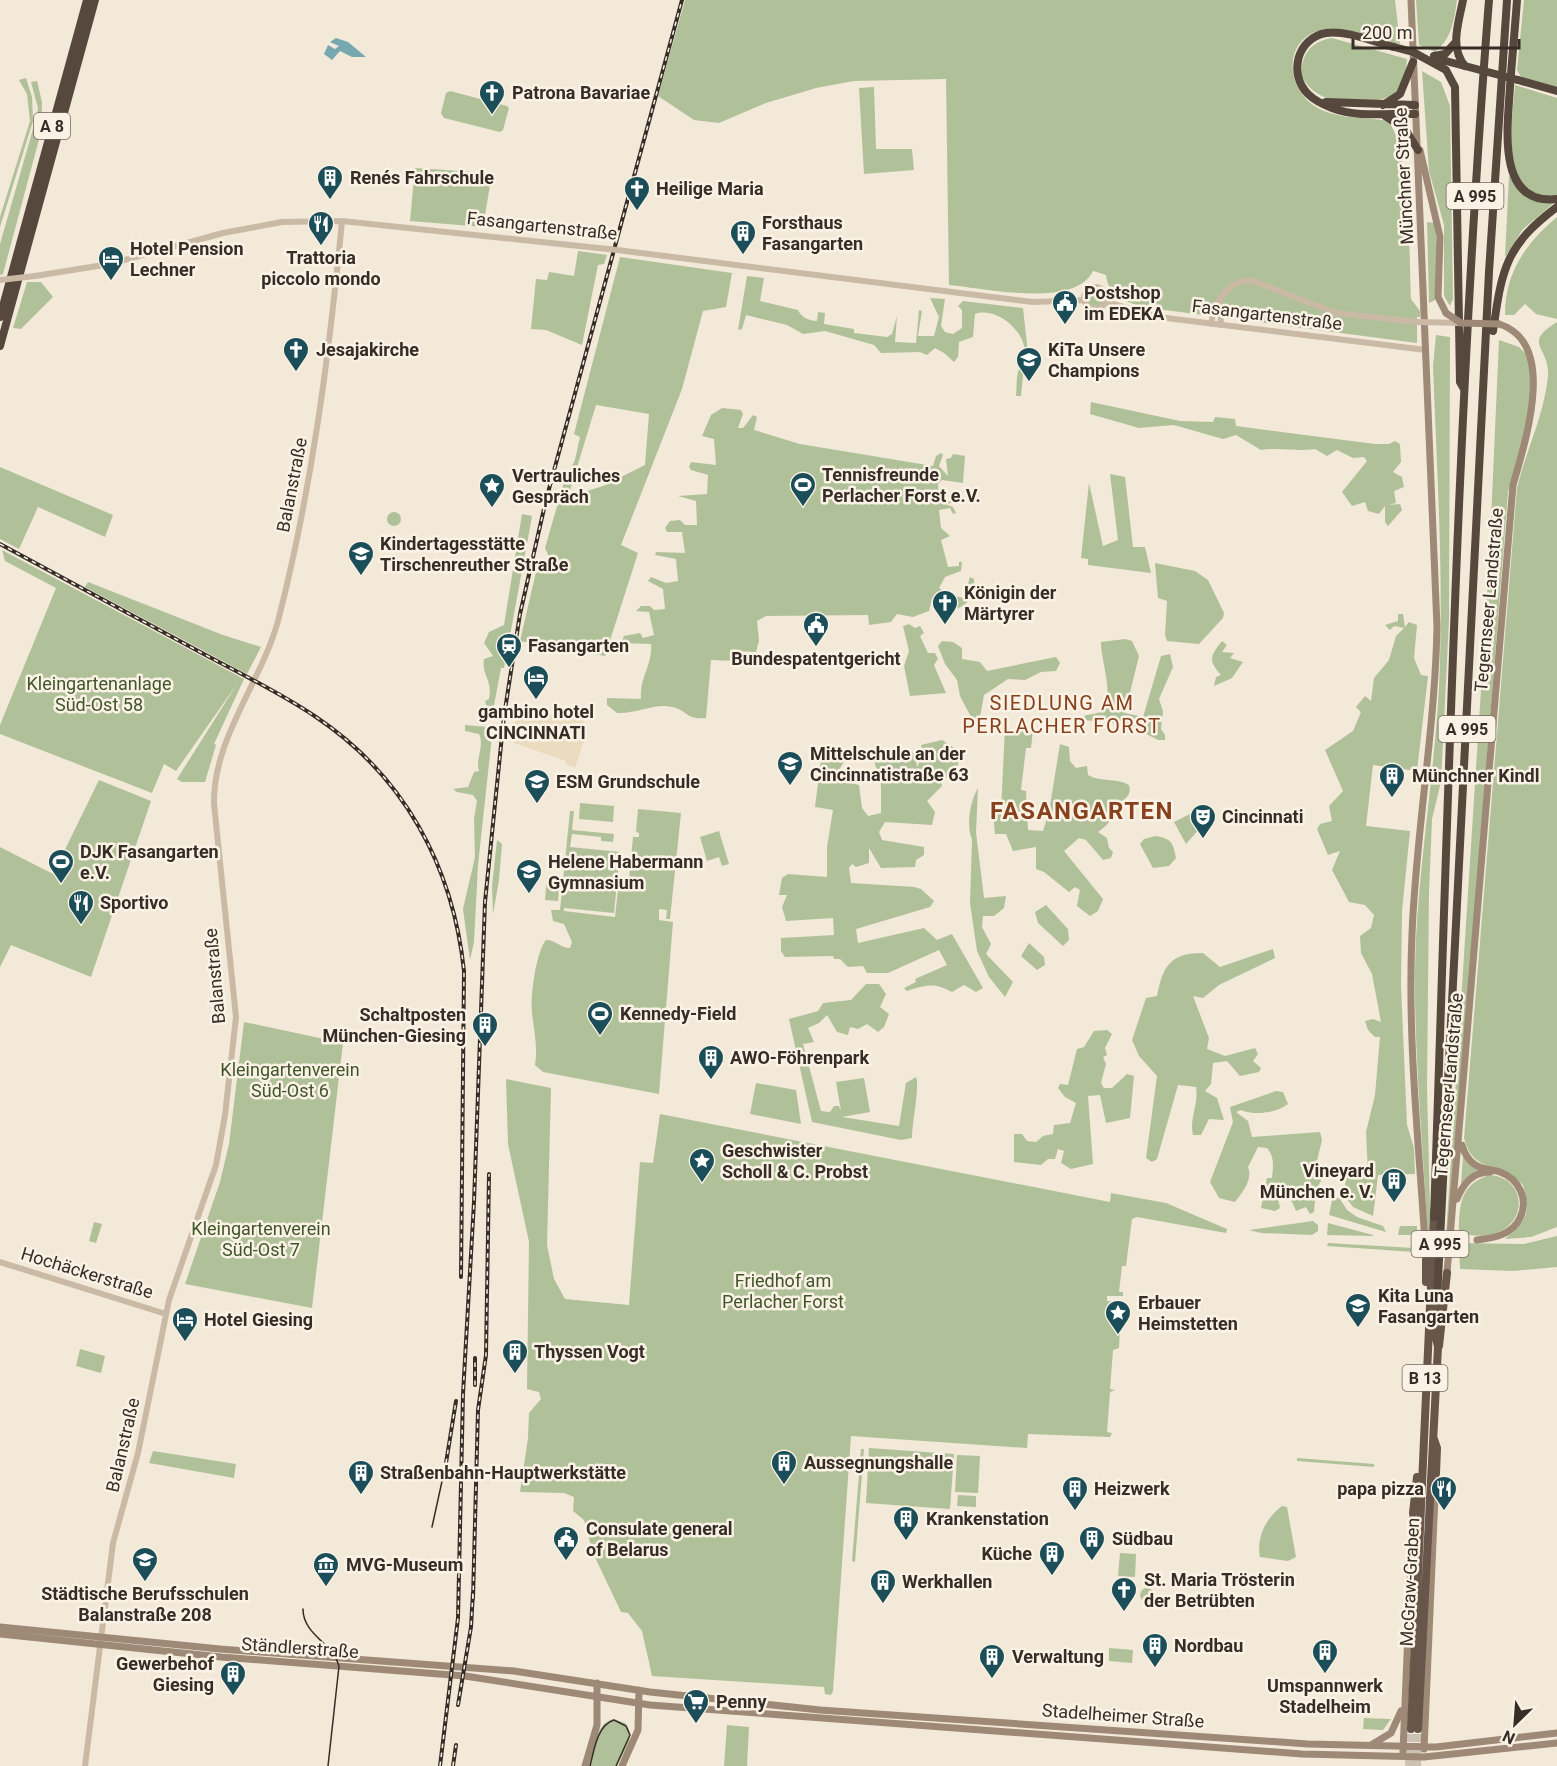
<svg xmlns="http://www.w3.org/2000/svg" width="1557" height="1766" viewBox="0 0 1557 1766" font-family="Roboto,sans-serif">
  <rect width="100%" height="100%" fill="#f2e9d9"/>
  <path fill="#b0c199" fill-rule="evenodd" d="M685,0H1395L1400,44C1378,39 1350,27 1328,29C1281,33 1282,94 1324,111C1344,119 1367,117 1388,121C1411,148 1409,260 1411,299L1420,311V317H1417V343L1142,307C1125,301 1108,296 1106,275L1093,271C1075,309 983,288 949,285L946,79L854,81L816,88L766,103L719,123L694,120L658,96Z
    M1416,0H1457C1454,21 1452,38 1435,52L1419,45Z
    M1524,0H1557V87L1521,77L1517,70Z
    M1332,38L1407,59L1405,78L1397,94C1368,107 1315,109 1301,74C1302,53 1312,41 1332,38Z
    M1422,71L1441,82L1450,106L1453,299L1450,306L1444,296V225L1429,171Z
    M26,78L32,97L33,121L0,227V217L30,121L27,94L19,80Z
    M37,81L42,102L41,132L3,274L0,275V244L37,115L38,108L31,82Z
    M1515,85L1557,98V196C1550,198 1545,196 1539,194C1500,184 1513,115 1515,85Z
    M874,87L876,149H912L914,170L864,174L859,88Z
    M450,91L507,106L509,108L503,130L500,132L444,118L441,113L446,93Z
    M415,168L492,173L483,227L410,221Z
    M1509,176L1534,200L1554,203L1523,229L1505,257Z
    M1557,217V319L1536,314L1525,304L1514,315H1505C1505,273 1525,244 1557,217Z
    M1427,222L1434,223L1439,258L1435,300L1429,303Z
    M578,251L607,255L604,264L598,265L582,345L546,330L531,329L536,279L547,280L549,272L574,276Z
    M620,257L732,273L726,307L703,311L682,389L621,545L638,553L605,656L520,641L539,559L552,563L545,548L564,482L575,460L580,437L574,434ZM596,405L649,414L645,465L603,486L568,497Z
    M747,276L764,278L760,301L798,310C801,317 809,321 817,321L818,312L825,313L824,324L854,329V333L887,337L892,334L897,316L895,342L916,343L919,310L922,311L918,336H934L939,317L930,298L945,299L941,326L945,332L953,334L962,328V310L958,306L963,301L1023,308L1029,362L1023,375L1021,396H1016C1017,388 1016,379 1018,372C1020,366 1025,360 1025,354C1026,331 996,306 975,314L973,337L959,342L958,357L954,362L944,353L935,348L927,355L920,352L881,353L874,345L825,331L803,334L787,325L746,315L742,329L738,330Z
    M27,282H41L53,297L21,329L13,328Z
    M1087 299a8 8 0 1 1 16 0a8 8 0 1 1-16 0Z
    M1557,322V1227L1531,1237L1505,1239C1527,1221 1531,1212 1523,1185C1500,1159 1474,1176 1464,1138L1517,488C1526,450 1544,416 1548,376C1550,346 1521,344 1557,322Z
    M1436,335L1450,337L1449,621L1441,782L1432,819L1429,893L1427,1088L1430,1208L1432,1210L1429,1262C1425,1164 1414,1065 1415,967C1417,873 1434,781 1439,687C1444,580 1437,473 1433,366Z
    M1499,340L1519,347L1529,357L1533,411L1508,492L1449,1236H1446L1489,565Z
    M1091,402L1180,421L1213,422L1215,417L1235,419L1236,426L1375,444H1389L1395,441L1400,444L1401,462L1393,472L1402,477L1404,487L1394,491L1396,503L1388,505L1400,504L1402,510L1388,526L1385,522V506L1379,514L1368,511L1365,502L1352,506L1342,492L1367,461L1364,457L1353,458L1337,450L1327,456L1315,449C1297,452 1279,447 1261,450L1236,435L1223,439L1174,425L1139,428L1090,414Z
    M722,408L741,410L743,414L738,428H743L753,415L757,417L754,430L800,444L933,466L936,456L941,453L943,455L939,466L948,476L946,459L951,458L953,454L965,456L963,483L942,480L938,484L939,500L957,502L945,504L953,507L956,513L953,514L950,508L939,510L941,528L950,536L941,540L948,567L959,566V562H962L961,571L945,577L939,588L949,595L964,598L970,577L974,579C974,595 971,603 956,609L932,598L929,611L913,617L897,614L891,622L869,625L868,615L766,616L757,621L759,641L756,652L737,651L736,661L711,660L706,718C686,720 687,710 672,707C654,703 638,714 617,713L607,705V698L641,699C639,678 653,664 651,644L621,643L624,636L640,633L643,638L654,635L649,612L636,611L641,606H650L654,610L665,609L663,589L648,581L651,577L666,583L678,581L676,559L655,555L656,552L685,553L682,532H667L665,528L670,521L680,520L685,525H697L696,501L678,496L707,494L708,475L691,470L689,467L691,462L716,465L714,439L702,436L711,415Z
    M0,467L113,515L105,537L38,507L19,549L0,539Z
    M1110,474L1125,477L1133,547H1145L1151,573L1088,565V559L1081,558L1089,483L1103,546L1118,540Z
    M387 519a7 7 0 1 1 14 0a7 7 0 1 1-14 0Z
    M522,514L532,516L531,522L504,668H501L492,716L490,718H479L477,715L487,708L485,701L489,699C493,679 481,675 484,659L493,656L484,643L489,632L504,625Z
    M2,550L244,679L214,744L216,745L205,782H182L177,779L237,684L176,771L164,764L152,793L0,734V725L56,588L5,561Z
    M1155,563L1195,571L1208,580L1224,613L1223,618L1199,644L1167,641L1165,635L1167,601L1158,598Z
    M88,582L223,635L261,647L247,674L85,587Z
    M1398,614H1403L1405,627L1409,622L1417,625L1414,658L1421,675L1428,676L1417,771L1373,765L1366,826L1410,831L1402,911L1401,985L1407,1125L1414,1148L1415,1174L1378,1175L1373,1216L1353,1207L1341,1191L1345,1186L1346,1177L1358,1178L1368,1172L1366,1132L1375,1095L1380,1037H1375L1368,1030L1365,1021L1373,1019L1381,1022L1372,974L1361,953L1360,936L1371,928L1374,915L1365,905L1349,902L1332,870L1340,851L1328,855L1317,829L1320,824L1332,821L1329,806L1343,791L1325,750L1353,731L1361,712L1356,707L1365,696L1371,701L1374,678L1389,660L1396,636L1404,628L1394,626L1390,630L1385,625L1398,621Z
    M909,624L915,628L920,626L924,633L920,636L928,653H935L938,659L934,665L946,693L910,696L904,666L909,651L903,626Z
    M1125,639L1132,641L1139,656L1125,713L1143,717L1161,656L1170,654L1173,667L1159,699L1163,711L1161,729L1165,735V740H1158L1129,725L1085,720L1084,716C1090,714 1098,714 1102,711C1116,702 1100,656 1101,642Z
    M942,641L953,642L962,648V659L980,662L987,671L1056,657L1060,663L1056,671L1041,672L1025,680L1008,679L984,695L980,717L972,719L960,696L957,680L945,664L938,646Z
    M1222,641L1227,645L1222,652L1234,653L1230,658L1243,662L1232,678L1214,686L1216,677L1221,675C1207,660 1211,655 1222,641Z
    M465,725L488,727L492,736L478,865L474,942L470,960L463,909L475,857L474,819L477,801L473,795L457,792L453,789L468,787L474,772L479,771C475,759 485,746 479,734L465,731Z
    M1005,728L1011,732L1033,730L1031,748H1026L1021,790L1026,791L1028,830L1043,831L1049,812L1060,744L1069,747L1070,761L1076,768L1087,766L1088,775C1102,783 1115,777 1129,785C1132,796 1125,798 1119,805C1108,819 1116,819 1098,832L1107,838L1109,848L1113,852L1111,858L1103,860L1086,840L1079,838L1064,851L1103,899L1098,911L1090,916L1077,906L1080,890L1075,887L1069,892L1044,872L1036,869V847L1013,851L1006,834H995L993,813L1001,811Z
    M942,740L956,749L959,760L956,773L941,780L942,786L927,801L935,812L932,825L885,822L879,832L882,840L924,847V855L916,860L915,867L881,868L869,848V863L856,867L852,864L849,868L851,883L914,887L921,889L934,901L930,907L856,929L858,943L924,928L937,940L952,934L983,988L976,992L964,985L952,992C934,982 925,985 907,991L904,988L916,982L915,979L947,965L939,950L888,973H867L863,966L848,967L840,959H834L833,956L785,957L781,951V938L834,935L833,918L786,921L782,907L787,895H779L782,878L788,874L827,877V847L833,810L815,807L821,760L842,756L845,760L839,770L841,780L859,785L862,808L868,816L881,813V786L872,753L876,748H907L915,754L917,767L923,755L921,745Z
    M99,780L151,801L91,977L11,945L0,967V847L53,874Z
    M978,788L976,832L984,898L1006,896L1004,908L994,916H983L982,927L991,944L986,954L1013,982L1005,997L989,977L977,951L970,903L972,840C966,824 970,802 978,788Z
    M580,803L614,806L613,822L579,819Z
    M638,809L681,813L670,919H666L667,910L659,909V920L673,922L659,1094L543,1072L535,1065C538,1046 534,1032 532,1013C530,997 536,952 546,940C556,940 560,948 570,948L572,942L564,924L553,921L551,910H560L570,811H574L572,830L614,834L613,842L601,841V837L572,834L570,847L620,852L614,913L564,908V911L615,917L618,890H628L633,837H639V833L636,832Z
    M1192,813L1209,818L1186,844L1174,822Z
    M719,831L729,864L722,866L719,857L707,861L700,837Z
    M1156,836C1172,839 1173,843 1176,858L1169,866L1153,868L1140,844L1144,839Z
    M497,840L502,844L499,880L493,914L492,886Z
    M547,877L560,878L558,901L545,900Z
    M1046,905L1068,929L1069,940L1063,946L1038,923L1035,912Z
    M1029,943L1044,957L1045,965L1037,970L1021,956Z
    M1273,949L1275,958L1219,985L1203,998L1193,996L1209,1038L1207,1049L1225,1056L1255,1048L1258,1054L1253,1061L1261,1068L1259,1072L1240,1076L1227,1061L1213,1063L1211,1084L1205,1091L1217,1098L1224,1120L1209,1119L1201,1135H1193C1189,1119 1199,1104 1196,1087L1178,1085L1157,1159L1152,1162L1146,1158L1157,1076L1139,1056L1132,1040L1146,998L1157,996C1163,965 1171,953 1203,953L1220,967Z
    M866,984H879L886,994L880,1007L889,1014L884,1027L878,1032L867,1024L858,1029L850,1027L848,1035L837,1032L827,1015L819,1023L808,1028L814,1042L803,1044L821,1111L830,1112L834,1106H839L841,1111L836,1082L864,1078L870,1112L842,1117L899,1126L906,1083L916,1077C920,1086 912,1123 912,1138L901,1140L812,1122L789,1019L818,1011L823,1003L851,1000Z
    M244,1022L343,1043L312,1308L185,1284L220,1182L229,1144Z
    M1107,1030L1112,1034L1105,1048L1107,1055L1103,1057L1106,1064L1101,1083L1104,1088H1112L1127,1074L1134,1076L1130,1118L1106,1123L1100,1095L1088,1096L1093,1164L1071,1169L1061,1163L1064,1151L1058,1149L1055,1159H1048L1041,1165L1014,1162V1134H1022L1027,1141L1036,1142L1043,1136L1053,1134L1054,1125L1070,1123L1076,1103L1065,1097L1058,1088L1060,1084L1068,1085L1077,1049L1084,1047L1094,1031Z
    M506,1079L551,1088L547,1245L554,1279L565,1299L629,1305L640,1162L653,1163L660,1114L1110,1202L1111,1193L1166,1203L1227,1229L1226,1233L1137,1217L1132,1219L1126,1266H1122L1119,1292H1123V1296H1107V1301L1122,1302V1306H1118L1116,1328H1120L1119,1348L1113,1350L1110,1389L1115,1390L1110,1392L1107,1432L1112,1433L1110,1437L1028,1434L1027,1448L851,1436L833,1691L831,1695L825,1694L824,1687L652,1676L642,1631L628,1613L621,1612L593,1553L584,1520L573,1511L574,1497L564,1493L520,1492L528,1438L529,1413L541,1399L539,1392L527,1389L529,1242L508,1144Z
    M756,1083L796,1090L801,1124L750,1114Z
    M1276,1091L1283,1092L1288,1104C1276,1113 1255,1116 1241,1110L1236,1112L1248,1121L1252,1137L1320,1132L1322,1140L1317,1161L1321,1181L1316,1189L1314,1212L1310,1214L1306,1207L1296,1211L1288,1193L1281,1190L1277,1193L1280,1208L1275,1211L1261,1208L1267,1178H1272C1273,1167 1275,1157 1267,1148L1258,1147L1248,1167C1253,1179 1243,1192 1235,1202L1219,1198L1210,1182L1233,1122L1230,1107Z
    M1463,1156L1481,1170L1461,1184Z
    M1490,1175C1525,1178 1529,1220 1497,1233C1486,1238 1471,1235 1459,1234C1459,1207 1459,1184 1490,1175Z
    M1333,1196L1340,1199L1347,1210L1357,1217L1383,1226L1386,1232L1329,1215Z
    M1313,1221L1318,1225V1231L1312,1235L1261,1233L1249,1230Z
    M94,1222L102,1224L96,1243L89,1241Z
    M1328,1223L1373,1235V1236L1327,1235Z
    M1400,1226H1417V1235H1398Z
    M1557,1236V1267L1512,1271L1460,1269L1459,1243L1524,1244Z
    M1328,1243L1414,1248V1252L1327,1246Z
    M80,1349L105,1356L101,1373L76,1366Z
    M869,1448L954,1454L950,1509L866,1503Z
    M861,1449H864L855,1562L852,1561Z
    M153,1451L236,1464L234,1478L149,1463Z
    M957,1455L980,1456L978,1493L955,1492Z
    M1297,1458L1374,1464V1467L1297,1461Z
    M958,1495L976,1496V1507L957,1506Z
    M1282,1506L1287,1507L1296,1557L1288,1561L1260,1557C1256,1538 1266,1518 1282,1506Z
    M1120,1553L1136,1554L1135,1577L1118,1576Z
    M1140 1595a7 7 0 1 1 14 0a7 7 0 1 1-14 0Z
    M1109,1648L1133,1650L1132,1663L1109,1661Z
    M1364,1718L1391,1719L1383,1730L1363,1729Z
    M613,1719L625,1723C637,1737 624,1752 617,1766H588C593,1750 595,1724 613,1719Z
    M727,1725L749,1727L747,1766H724Z"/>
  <path fill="#ebdcbf" d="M583,709L586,735L575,768L565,764L566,761L514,743L515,719L512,711L523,714H579Z"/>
  <path fill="#77a8b0" d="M336,38L348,42L366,57H352L340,51L332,60L324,54L328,45L335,49L339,46L330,42Z"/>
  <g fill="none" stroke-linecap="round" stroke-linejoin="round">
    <path stroke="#ccc3b5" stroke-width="8" stroke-dasharray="8 4" stroke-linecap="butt" d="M1409,1766L1411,1729
      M1417,1766L1418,1729"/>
    <path stroke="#cabaa5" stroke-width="6" d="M617,250L1008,299L1033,302L1084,300
      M35,276L110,264L223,233L282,222L342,221L608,249
      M1084 298a11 11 0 1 1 22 0a11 11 0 1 1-22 0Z
      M1106,302L1158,317L1426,350
      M1220,302L1221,325
      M1211,324C1214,303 1228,280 1251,280L1336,313L1417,322
      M0,1262L166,1314
      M85,1766L113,1543L138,1453L169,1300L216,1165L225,1115L236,1017L214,804C213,738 261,683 278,621C312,489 329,356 342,221"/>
    <path stroke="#9e8876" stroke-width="7" d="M1411,0L1437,627C1435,730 1416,831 1412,934C1407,1043 1420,1152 1426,1260
      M1420,150L1440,237L1438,297L1446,313
      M1462,1145C1464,1152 1467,1159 1474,1164C1482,1170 1492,1169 1500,1172C1519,1179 1529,1199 1520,1218C1512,1235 1494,1238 1477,1240
      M1457,1199C1463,1184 1472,1172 1490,1172
      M1447,1273L1513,485C1527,436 1557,342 1499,324
      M0,1627L220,1649L514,1671L650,1692L820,1710L1308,1744L1436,1747L1557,1733
      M0,1634L221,1657L465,1676L650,1705L1302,1754L1424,1757L1557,1743
      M1371,1745L1391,1733L1401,1711
      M1424,1749L1436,1473
      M1403,1752L1413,1513
      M585,1766L597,1725V1683
      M622,1766L638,1730L639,1690"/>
    <path stroke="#68564a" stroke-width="8" d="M1426,1260V1282
      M1439,1346L1447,1273
      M1434,1439L1437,1448L1436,1473
      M1413,1513L1417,1477
      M1411,1729L1434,1217
      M1418,1729L1438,1347L1436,1338L1437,1299"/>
    <path stroke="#57483d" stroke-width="8" d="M1463,0C1459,22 1449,47 1465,66
      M1517,0C1515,29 1512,58 1510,87C1508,124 1495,206 1557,199
      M1394,47C1374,42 1347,30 1326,33C1297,38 1288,74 1308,94C1314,100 1324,105 1332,108C1357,118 1389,113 1415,114
      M1413,52L1446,70L1455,87L1460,382L1464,389
      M1434,56L1445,54L1455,43
      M1434,58L1465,66
      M1518,80L1557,91
      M1326,102L1415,105
      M1383,105L1400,94L1413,62
      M1385,116L1405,129L1418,150
      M0,317L87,0
      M1493,331C1502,269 1505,246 1557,207
      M0,346L95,0
      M1434,1217C1448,811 1457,405 1489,0
      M1437,1299L1489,272L1507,0"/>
    <path stroke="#362d26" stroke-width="1.5" d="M432,1527L446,1463
      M303,1609C303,1635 333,1643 339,1666L328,1766
      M590,1766C594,1751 597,1725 614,1720L626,1726L630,1735L616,1766"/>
    <defs>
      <path id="rail" d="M0,544C67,580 133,616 200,652C239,673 279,692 316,717C404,776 453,866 464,971L461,1277
        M475,1385V1358
        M446,1463L456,1401
        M473,1599L478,1410L486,1355L489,1174
        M458,1705L471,1627L473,1592
        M440,1766L458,1618L463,1394L474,1202L485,902L504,716L520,614L546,500L682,0
        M453,1766L456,1745"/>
    </defs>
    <use href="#rail" stroke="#362d26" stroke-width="4"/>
    <use href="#rail" stroke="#faf2e5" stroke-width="1.5" stroke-dasharray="4.5" stroke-linecap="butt"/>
    <path stroke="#cabaa5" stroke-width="6" d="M608,249L617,250
      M0,280L35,276
      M1417,322L1461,323"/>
    <path stroke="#9e8876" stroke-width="7" d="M1446,313L1461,323L1499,324"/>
    <path stroke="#57483d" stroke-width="8" d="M1394,47L1413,52
      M1465,66L1518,80"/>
  </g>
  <defs>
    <symbol id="church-pin" viewBox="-11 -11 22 30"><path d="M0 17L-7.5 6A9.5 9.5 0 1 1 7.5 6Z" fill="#1b4e58" stroke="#faf2e5"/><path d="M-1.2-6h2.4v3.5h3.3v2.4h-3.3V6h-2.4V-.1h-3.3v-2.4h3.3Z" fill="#fff"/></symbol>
    <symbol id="building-pin" viewBox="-11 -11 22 30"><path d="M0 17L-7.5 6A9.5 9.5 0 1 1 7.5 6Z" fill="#1b4e58" stroke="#faf2e5"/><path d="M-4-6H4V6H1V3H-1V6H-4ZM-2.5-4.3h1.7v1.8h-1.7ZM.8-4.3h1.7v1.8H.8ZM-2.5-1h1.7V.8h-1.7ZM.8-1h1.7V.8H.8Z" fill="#fff"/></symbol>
    <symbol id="restaurant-pin" viewBox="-11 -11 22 30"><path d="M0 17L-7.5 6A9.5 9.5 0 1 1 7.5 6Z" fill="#1b4e58" stroke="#faf2e5"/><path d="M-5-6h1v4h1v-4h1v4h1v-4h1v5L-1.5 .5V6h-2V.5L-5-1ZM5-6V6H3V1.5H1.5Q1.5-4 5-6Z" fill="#fff"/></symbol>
    <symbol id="hotel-pin" viewBox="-11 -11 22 30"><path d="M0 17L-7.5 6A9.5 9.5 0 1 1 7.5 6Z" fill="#1b4e58" stroke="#faf2e5"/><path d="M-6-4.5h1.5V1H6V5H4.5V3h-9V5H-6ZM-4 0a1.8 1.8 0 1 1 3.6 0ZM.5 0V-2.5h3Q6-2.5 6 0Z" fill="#fff"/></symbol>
    <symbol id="civic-pin" viewBox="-11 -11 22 30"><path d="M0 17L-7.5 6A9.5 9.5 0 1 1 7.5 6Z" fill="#1b4e58" stroke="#faf2e5"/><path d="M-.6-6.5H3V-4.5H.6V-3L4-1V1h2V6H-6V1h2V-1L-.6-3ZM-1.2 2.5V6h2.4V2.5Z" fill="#fff"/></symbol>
    <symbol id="school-pin" viewBox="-11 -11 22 30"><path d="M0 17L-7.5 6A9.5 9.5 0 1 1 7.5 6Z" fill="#1b4e58" stroke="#faf2e5"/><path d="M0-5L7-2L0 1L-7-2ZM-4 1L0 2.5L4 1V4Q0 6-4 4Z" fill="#fff"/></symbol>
    <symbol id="stadium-pin" viewBox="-11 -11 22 30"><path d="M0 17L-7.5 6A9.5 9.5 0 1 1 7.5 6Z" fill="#1b4e58" stroke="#faf2e5"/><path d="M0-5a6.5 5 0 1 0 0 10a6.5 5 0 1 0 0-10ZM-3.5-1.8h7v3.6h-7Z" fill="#fff"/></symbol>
    <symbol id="sight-pin" viewBox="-11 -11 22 30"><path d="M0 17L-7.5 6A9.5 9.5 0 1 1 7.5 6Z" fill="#1b4e58" stroke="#faf2e5"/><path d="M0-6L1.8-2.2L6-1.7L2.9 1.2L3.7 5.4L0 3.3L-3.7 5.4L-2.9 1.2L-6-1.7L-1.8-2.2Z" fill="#fff"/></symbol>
    <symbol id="station-pin" viewBox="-11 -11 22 30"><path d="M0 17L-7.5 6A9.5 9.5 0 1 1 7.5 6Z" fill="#1b4e58" stroke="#faf2e5"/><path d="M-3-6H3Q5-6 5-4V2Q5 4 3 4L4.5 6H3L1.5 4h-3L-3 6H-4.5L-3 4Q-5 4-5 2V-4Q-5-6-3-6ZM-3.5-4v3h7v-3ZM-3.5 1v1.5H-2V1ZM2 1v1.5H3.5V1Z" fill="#fff"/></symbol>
    <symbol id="theatre-pin" viewBox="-11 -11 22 30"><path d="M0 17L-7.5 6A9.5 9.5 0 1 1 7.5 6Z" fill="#1b4e58" stroke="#faf2e5"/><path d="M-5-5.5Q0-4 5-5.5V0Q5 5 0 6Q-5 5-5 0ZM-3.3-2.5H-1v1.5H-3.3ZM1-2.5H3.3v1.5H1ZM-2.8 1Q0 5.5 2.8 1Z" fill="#fff"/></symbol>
    <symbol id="museum-pin" viewBox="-11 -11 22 30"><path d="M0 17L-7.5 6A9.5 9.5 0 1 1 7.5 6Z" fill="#1b4e58" stroke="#faf2e5"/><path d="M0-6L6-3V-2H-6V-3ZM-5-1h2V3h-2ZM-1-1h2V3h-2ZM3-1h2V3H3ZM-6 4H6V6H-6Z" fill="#fff"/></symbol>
    <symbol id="supermarket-pin" viewBox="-11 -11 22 30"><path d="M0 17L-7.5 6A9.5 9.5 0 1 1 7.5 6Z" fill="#1b4e58" stroke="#faf2e5"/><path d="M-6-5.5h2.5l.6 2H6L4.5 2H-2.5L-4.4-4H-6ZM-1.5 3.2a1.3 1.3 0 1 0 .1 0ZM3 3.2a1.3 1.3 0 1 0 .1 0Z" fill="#fff"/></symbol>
  </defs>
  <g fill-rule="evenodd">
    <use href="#church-pin" x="477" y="78" width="30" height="40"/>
    <use href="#building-pin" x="315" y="163" width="30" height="40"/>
    <use href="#church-pin" x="622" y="174" width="30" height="40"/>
    <use href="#restaurant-pin" x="306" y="209" width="30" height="40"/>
    <use href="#building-pin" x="728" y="218" width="30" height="40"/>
    <use href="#hotel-pin" x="96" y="244" width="30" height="40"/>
    <use href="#civic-pin" x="1050" y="288" width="30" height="40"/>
    <use href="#church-pin" x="281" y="335" width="30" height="40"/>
    <use href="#school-pin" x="1014" y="345" width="30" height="40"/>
    <use href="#stadium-pin" x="788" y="470" width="30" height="40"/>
    <use href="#sight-pin" x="477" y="471" width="30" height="40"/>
    <use href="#school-pin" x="346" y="539" width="30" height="40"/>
    <use href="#church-pin" x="930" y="588" width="30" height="40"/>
    <use href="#civic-pin" x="801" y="610" width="30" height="40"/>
    <use href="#station-pin" x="494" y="631" width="30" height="40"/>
    <use href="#hotel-pin" x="521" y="663" width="30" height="40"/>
    <use href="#school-pin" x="775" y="749" width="30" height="40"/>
    <use href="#building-pin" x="1377" y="761" width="30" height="40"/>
    <use href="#school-pin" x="522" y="767" width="30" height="40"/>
    <use href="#theatre-pin" x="1188" y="802" width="30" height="40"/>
    <use href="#stadium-pin" x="46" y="847" width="30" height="40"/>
    <use href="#school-pin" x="514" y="857" width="30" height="40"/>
    <use href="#restaurant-pin" x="66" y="888" width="30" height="40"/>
    <use href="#stadium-pin" x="585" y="999" width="30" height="40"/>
    <use href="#building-pin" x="470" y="1010" width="30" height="40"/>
    <use href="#building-pin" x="696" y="1043" width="30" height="40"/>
    <use href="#sight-pin" x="687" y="1146" width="30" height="40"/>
    <use href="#building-pin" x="1379" y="1166" width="30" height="40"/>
    <use href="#school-pin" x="1343" y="1291" width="30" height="40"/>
    <use href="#sight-pin" x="1103" y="1298" width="30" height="40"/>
    <use href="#hotel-pin" x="170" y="1305" width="30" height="40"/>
    <use href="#building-pin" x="500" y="1337" width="30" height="40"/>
    <use href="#building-pin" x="769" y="1448" width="30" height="40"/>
    <use href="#building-pin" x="346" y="1458" width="30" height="40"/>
    <use href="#building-pin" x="1060" y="1474" width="30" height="40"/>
    <use href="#restaurant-pin" x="1429" y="1474" width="30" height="40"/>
    <use href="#building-pin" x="891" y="1504" width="30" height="40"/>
    <use href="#civic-pin" x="551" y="1524" width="30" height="40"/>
    <use href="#building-pin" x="1077" y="1524" width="30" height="40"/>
    <use href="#building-pin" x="1037" y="1539" width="30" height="40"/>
    <use href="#school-pin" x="130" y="1545" width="30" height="40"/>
    <use href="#museum-pin" x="311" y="1550" width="30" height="40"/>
    <use href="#building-pin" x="868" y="1567" width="30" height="40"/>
    <use href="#church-pin" x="1109" y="1575" width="30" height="40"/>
    <use href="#building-pin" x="1140" y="1631" width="30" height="40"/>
    <use href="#building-pin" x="1310" y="1637" width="30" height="40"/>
    <use href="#building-pin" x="977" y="1642" width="30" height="40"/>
    <use href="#building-pin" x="218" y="1659" width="30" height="40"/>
    <use href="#supermarket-pin" x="681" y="1687" width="30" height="40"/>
  </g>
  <g text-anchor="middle" stroke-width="5" stroke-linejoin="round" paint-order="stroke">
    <g fill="#faf2e5" stroke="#71685f" stroke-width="1.5">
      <rect x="34" y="113" width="36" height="26" rx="4.5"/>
      <rect x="1446.5" y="183" width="57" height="26" rx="4.5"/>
      <rect x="1438.5" y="716" width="57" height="26" rx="4.5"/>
      <rect x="1411.5" y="1231" width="57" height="26" rx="4.5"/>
      <rect x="1402.5" y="1365" width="45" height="26" rx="4.5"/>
    </g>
    <g font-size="16" font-weight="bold" fill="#362d26">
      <text x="52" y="132">A 8</text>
      <text x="1475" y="202">A 995</text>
      <text x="1467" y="735">A 995</text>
      <text x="1440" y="1250">A 995</text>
      <text x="1425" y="1384">B 13</text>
    </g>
    <g font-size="18" font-weight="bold" fill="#362d26" stroke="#faf2e5" text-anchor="start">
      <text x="512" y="99">Patrona Bavariae</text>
      <text x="350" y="184">Renés Fahrschule</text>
      <text x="656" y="195">Heilige Maria</text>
      <text x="762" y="229">Forsthaus<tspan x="762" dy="21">Fasangarten</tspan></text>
      <text x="130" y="255">Hotel Pension<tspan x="130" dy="21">Lechner</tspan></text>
      <text x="321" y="264" text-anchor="middle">Trattoria<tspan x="321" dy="21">piccolo mondo</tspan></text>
      <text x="1084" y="299">Postshop<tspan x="1084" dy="21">im EDEKA</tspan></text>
      <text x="316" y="356">Jesajakirche</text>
      <text x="1048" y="356">KiTa Unsere<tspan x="1048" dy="21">Champions</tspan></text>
      <text x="822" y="481">Tennisfreunde<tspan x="822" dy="21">Perlacher Forst e.V.</tspan></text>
      <text x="512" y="482">Vertrauliches<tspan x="512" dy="21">Gespräch</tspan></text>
      <text x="380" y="550">Kindertagesstätte<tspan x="380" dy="21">Tirschenreuther Straße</tspan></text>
      <text x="964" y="599">Königin der<tspan x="964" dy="21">Märtyrer</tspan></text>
      <text x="528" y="652">Fasangarten</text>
      <text x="816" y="665" text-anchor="middle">Bundespatentgericht</text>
      <text x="536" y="718" text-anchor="middle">gambino hotel<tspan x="536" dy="21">CINCINNATI</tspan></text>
      <text x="810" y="760">Mittelschule an der<tspan x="810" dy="21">Cincinnatistraße 63</tspan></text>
      <text x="1412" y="782">Münchner Kindl</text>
      <text x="556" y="788">ESM Grundschule</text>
      <text x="1222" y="823">Cincinnati</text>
      <text x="80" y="858">DJK Fasangarten<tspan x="80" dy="21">e.V.</tspan></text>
      <text x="548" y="868">Helene Habermann<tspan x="548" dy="21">Gymnasium</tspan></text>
      <text x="100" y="909">Sportivo</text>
      <text x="620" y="1020">Kennedy-Field</text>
      <text x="466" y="1021" text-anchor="end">Schaltposten<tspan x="466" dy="21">München-Giesing</tspan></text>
      <text x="730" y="1064">AWO-Föhrenpark</text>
      <text x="722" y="1157">Geschwister<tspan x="722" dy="21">Scholl &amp; C. Probst</tspan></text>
      <text x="1374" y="1177" text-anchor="end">Vineyard<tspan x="1374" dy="21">München e. V.</tspan></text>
      <text x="1378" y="1302">Kita Luna<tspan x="1378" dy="21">Fasangarten</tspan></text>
      <text x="1138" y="1309">Erbauer<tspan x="1138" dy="21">Heimstetten</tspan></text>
      <text x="204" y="1326">Hotel Giesing</text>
      <text x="534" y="1358">Thyssen Vogt</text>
      <text x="804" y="1469">Aussegnungshalle</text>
      <text x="380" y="1479">Straßenbahn-Hauptwerkstätte</text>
      <text x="1094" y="1495">Heizwerk</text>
      <text x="1424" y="1495" text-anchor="end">papa pizza</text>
      <text x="926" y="1525">Krankenstation</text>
      <text x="586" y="1535">Consulate general<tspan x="586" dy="21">of Belarus</tspan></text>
      <text x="1112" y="1545">Südbau</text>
      <text x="1032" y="1560" text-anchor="end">Küche</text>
      <text x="346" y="1571">MVG-Museum</text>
      <text x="1144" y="1586">St. Maria Trösterin<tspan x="1144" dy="21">der Betrübten</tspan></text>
      <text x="902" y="1588">Werkhallen</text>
      <text x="145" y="1600" text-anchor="middle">Städtische Berufsschulen<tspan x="145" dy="21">Balanstraße 208</tspan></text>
      <text x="1174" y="1652">Nordbau</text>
      <text x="1012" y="1663">Verwaltung</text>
      <text x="214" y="1670" text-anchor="end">Gewerbehof<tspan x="214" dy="21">Giesing</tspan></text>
      <text x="1325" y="1692" text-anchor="middle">Umspannwerk<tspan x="1325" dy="21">Stadelheim</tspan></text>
      <text x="716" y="1708">Penny</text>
    </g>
    <g font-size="18" fill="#362d26" stroke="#faf2e5">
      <text transform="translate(1404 176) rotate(-93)" y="6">Münchner Straße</text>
      <text transform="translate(542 226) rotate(6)" y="6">Fasangartenstraße</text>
      <text transform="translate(1267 315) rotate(7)" y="6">Fasangartenstraße</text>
      <text transform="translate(292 485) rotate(-79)" y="6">Balanstraße</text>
      <text transform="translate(1489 600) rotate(-85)" y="6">Tegernseer Landstraße</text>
      <text transform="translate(215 976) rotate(-95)" y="6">Balanstraße</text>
      <text transform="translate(1449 1085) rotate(-85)" y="6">Tegernseer Landstraße</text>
      <text transform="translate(87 1273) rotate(17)" y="6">Hochäckerstraße</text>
      <text transform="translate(123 1445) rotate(-77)" y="6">Balanstraße</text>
      <text transform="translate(1410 1582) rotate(-87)" y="6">McGraw-Graben</text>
      <text transform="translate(300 1648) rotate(4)" y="6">Ständlerstraße</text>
      <text transform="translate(1123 1716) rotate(4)" y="6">Stadelheimer Straße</text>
    </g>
    <g font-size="18" fill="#405529" stroke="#faf2e5">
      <text x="99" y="690">Kleingartenanlage<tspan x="99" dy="21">Süd-Ost 58</tspan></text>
      <text x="290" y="1076">Kleingartenverein<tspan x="290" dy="21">Süd-Ost 6</tspan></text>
      <text x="261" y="1235">Kleingartenverein<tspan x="261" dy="21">Süd-Ost 7</tspan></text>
      <text x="783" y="1287">Friedhof am<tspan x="783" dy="21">Perlacher Forst</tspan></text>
    </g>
    <g font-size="20" letter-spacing="1.5" fill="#87411d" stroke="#faf2e5">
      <text x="1062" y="710">SIEDLUNG AM<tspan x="1062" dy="23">PERLACHER FORST</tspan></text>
    </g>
    <g font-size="24" font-weight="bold" letter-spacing="1.5" fill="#87411d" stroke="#faf2e5">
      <text x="1082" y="819">FASANGARTEN</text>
    </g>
  </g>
  <g transform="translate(1515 1724) rotate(205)" stroke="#faf2e5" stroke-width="4.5" paint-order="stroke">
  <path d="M0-4.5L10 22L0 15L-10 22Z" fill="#362d26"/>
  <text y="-9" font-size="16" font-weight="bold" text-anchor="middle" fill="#362d26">N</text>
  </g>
  <path d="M1353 39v9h166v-9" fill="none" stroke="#362d26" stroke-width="3"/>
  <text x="1362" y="39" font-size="18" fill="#362d26" stroke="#faf2e5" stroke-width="4.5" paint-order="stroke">200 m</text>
</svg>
